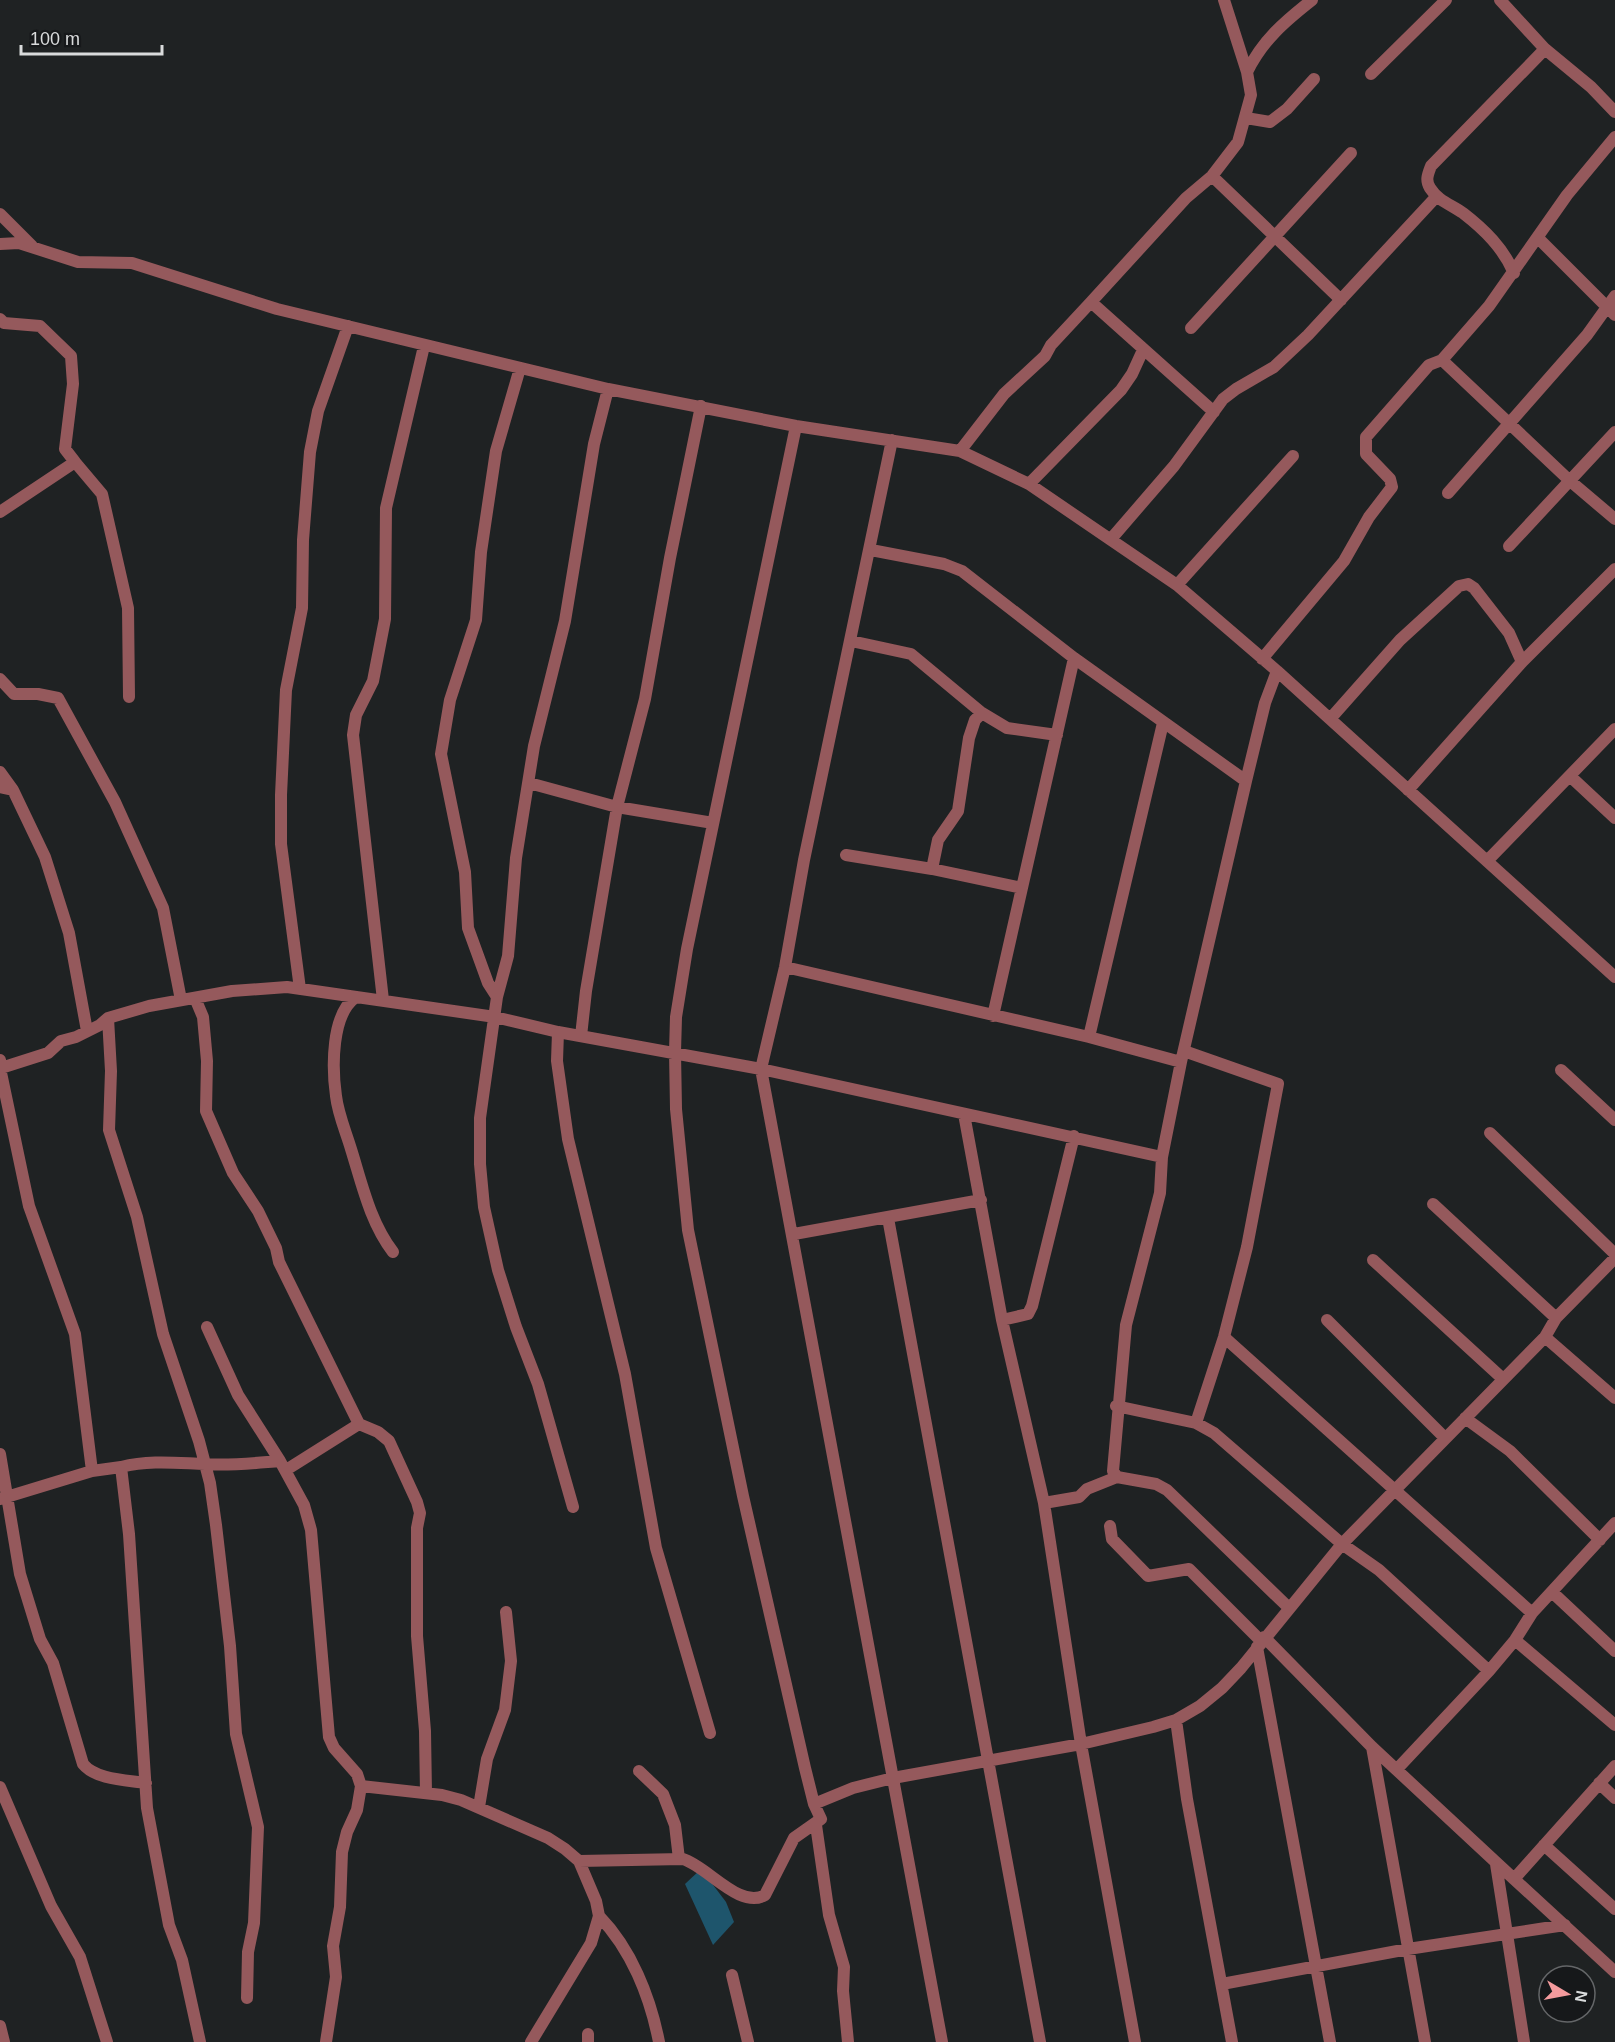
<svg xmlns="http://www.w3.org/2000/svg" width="1615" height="2042" viewBox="0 0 1615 2042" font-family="Arial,sans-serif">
  <rect width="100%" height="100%" fill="#1f2223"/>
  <path fill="#1e556c" d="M701,1869L726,1902L734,1922L713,1945L685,1884Z"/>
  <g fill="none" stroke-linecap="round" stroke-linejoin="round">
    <path stroke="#95595c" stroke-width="12" d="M1500,0L1545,49L1591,87L1615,112
      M1247,72C1263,40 1284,22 1312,0
      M1371,74L1446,0
      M1246,118L1270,122L1287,109L1314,79
      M1212,176L1341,300
      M0,214L32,246
      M1539,239L1615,315
      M0,244L19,243L78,262L132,263L277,309L608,389L796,426L960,451L1029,484L1177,585L1277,671L1615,977
      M1514,273C1503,248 1485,230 1463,213C1452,205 1438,201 1430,188C1425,180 1428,174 1431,166L1545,49
      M1091,302L1214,412
      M0,319L4,323L40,326L71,356L73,384L65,449L75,462
      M1191,328L1351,153
      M1442,360L1569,480L1615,519
      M892,440L804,860L785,967L761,1069L942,2042
      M960,451L1004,394L1045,356L1051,345L1091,302L1186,198L1212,176L1238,142L1251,95L1247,72L1224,0
      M1029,484L1121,390L1132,374L1143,350
      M1448,493L1587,335L1615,296
      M0,512L75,462L102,494L128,608L129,697
      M1111,539L1174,466L1223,399L1236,389L1274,367L1308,335L1436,197
      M1509,546L1615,432
      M871,550L944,564L962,571L1074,658L1246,781
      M1177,585L1293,456
      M851,641L911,654L982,713L1007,728L1057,735
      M1262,659L1344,561L1369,517L1392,487L1390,479L1366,454V437L1429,365L1442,360L1489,306L1567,195L1615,137
      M1277,671L1265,703L1246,781L1181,1062L1162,1157L1160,1193L1126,1325L1113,1471L1117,1477L1156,1484L1167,1490L1288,1607
      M0,679L14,694H38L58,698L115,802L163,908L181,1000
      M1330,719L1400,640L1459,586L1468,584L1474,588L1509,633L1522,662
      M0,772L13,790
      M1571,777L1615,818
      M529,783L617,807L713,823
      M0,787L13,790L45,857L69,933L87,1031
      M1408,790L1522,662L1615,569
      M846,855L932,869L1022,888
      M1487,861L1615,729
      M932,869L938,840L958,811L969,738L975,720L982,713
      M785,967L1089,1037L1181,1062
      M300,989L281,844V795L286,690L302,608L303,540L310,452L318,411L348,326
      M356,997C331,1014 332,1068 336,1096C338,1114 346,1132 351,1149C362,1184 370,1222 393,1252
      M497,997L488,983L468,928L465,872L441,754L450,700L476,620L481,552L496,451L520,368
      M195,998L203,1017L207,1061L206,1111L233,1173L258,1211L276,1248L279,1262L359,1424L378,1432L389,1441L417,1502L420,1513L417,1528V1636L425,1731L426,1793
      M383,1000L353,735L356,715L373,681L385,619L386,508L424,346
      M993,1016L1074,658
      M108,1018L111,1071L109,1130L137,1217L163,1334L199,1441L210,1483L216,1525L230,1646L236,1734L258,1827L254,1923L248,1952L247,1998
      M558,1032L557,1061L568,1139L625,1374L656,1548L710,1733
      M581,1036L586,991L617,807L645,699L670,558L701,406
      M1089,1037L1163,723
      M1184,1051L1278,1084L1247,1247L1224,1337L1196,1423L1214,1433L1342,1544L1379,1570L1489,1671
      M0,1060L1,1068L48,1053L61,1041L76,1037L100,1025L108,1018L149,1006L232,991L287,987L495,1017L558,1032L761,1069L1162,1157
      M0,1068L29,1206L75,1334L92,1471
      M1561,1070L1615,1120
      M964,1114L1002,1320L1044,1503L1081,1744L1135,2042
      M1490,1133L1615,1254
      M1433,1204L1556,1318
      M888,1218L1040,2042
      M794,1234L981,1200
      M1373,1260L1503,1379
      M1002,1320L1028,1314L1032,1306L1074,1136
      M1327,1320L1445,1438
      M207,1327L238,1395L280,1461
      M1224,1337L1532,1613
      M1545,1337L1615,1398
      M1116,1406L1196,1423
      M1465,1418L1510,1451L1600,1540
      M0,1454L20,1574L40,1639L53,1663L83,1764C96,1780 127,1780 146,1783
      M121,1467C150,1460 175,1463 205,1464C230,1466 255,1463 280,1461L304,1505L311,1530L329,1737L334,1748L357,1774L361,1786L357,1810L347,1832L342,1852L340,1907L333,1946L336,1977L326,2042
      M286,1470L359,1424
      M0,1499L92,1471L121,1467L129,1534L147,1808L169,1925L182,1960L200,2042
      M1044,1503L1079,1497L1087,1489L1117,1477
      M573,1507L538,1384L516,1327L498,1270L484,1207L480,1164V1118L497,997L508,956L516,858L534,746L565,621L594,444L608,389
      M1110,1526L1112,1539L1148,1576L1189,1569L1262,1642
      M1552,1592L1615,1651
      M1264,1637L1372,1747L1514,1879
      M1515,1640L1615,1725
      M1257,1647L1330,2042
      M1176,1720L1187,1799L1232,2042
      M1372,1747L1425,2042
      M1615,1766L1514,1879L1615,1972
      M1398,1768L1489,1671L1515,1640L1532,1613L1615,1523
      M639,1771L663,1794L675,1825L679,1859
      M1599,1783L1615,1798
      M361,1786L442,1795L461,1800L548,1838L565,1849L579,1861L596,1901L599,1916L591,1943L531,2042
      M0,1787L51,1906L80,1957L107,2042
      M814,1804L853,1788L893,1778L1081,1744L1153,1727L1176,1720L1200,1706L1222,1688L1241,1668L1342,1544L1545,1337L1556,1318L1615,1258
      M479,1807L487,1759L505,1710L511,1661L506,1612
      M816,1825L829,1915L844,1967L843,1991L848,2042
      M1544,1845L1615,1909
      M579,1861L683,1859C707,1866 740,1910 765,1895L794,1838L821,1819L814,1804L805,1768L743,1496L688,1230L676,1109L675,1052L676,1017L687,949L796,426
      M1496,1864L1524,2042
      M599,1916C631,1949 650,1996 659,2042
      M732,1975L748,2042
      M1222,1984L1408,1949L1565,1925
      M0,2026L4,2042
      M588,2042V2034"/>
  </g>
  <g transform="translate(1567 1994) rotate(100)"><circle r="28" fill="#16181a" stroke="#646668" stroke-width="1.5"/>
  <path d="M0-4.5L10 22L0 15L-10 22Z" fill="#f59b9e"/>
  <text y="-9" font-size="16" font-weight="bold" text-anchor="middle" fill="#d9dbdc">N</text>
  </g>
  <path d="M21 45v9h141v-9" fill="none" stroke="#d9dbdc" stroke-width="3"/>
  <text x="30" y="45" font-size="18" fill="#d9dbdc" stroke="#16181a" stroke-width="4.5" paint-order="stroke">100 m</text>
</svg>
